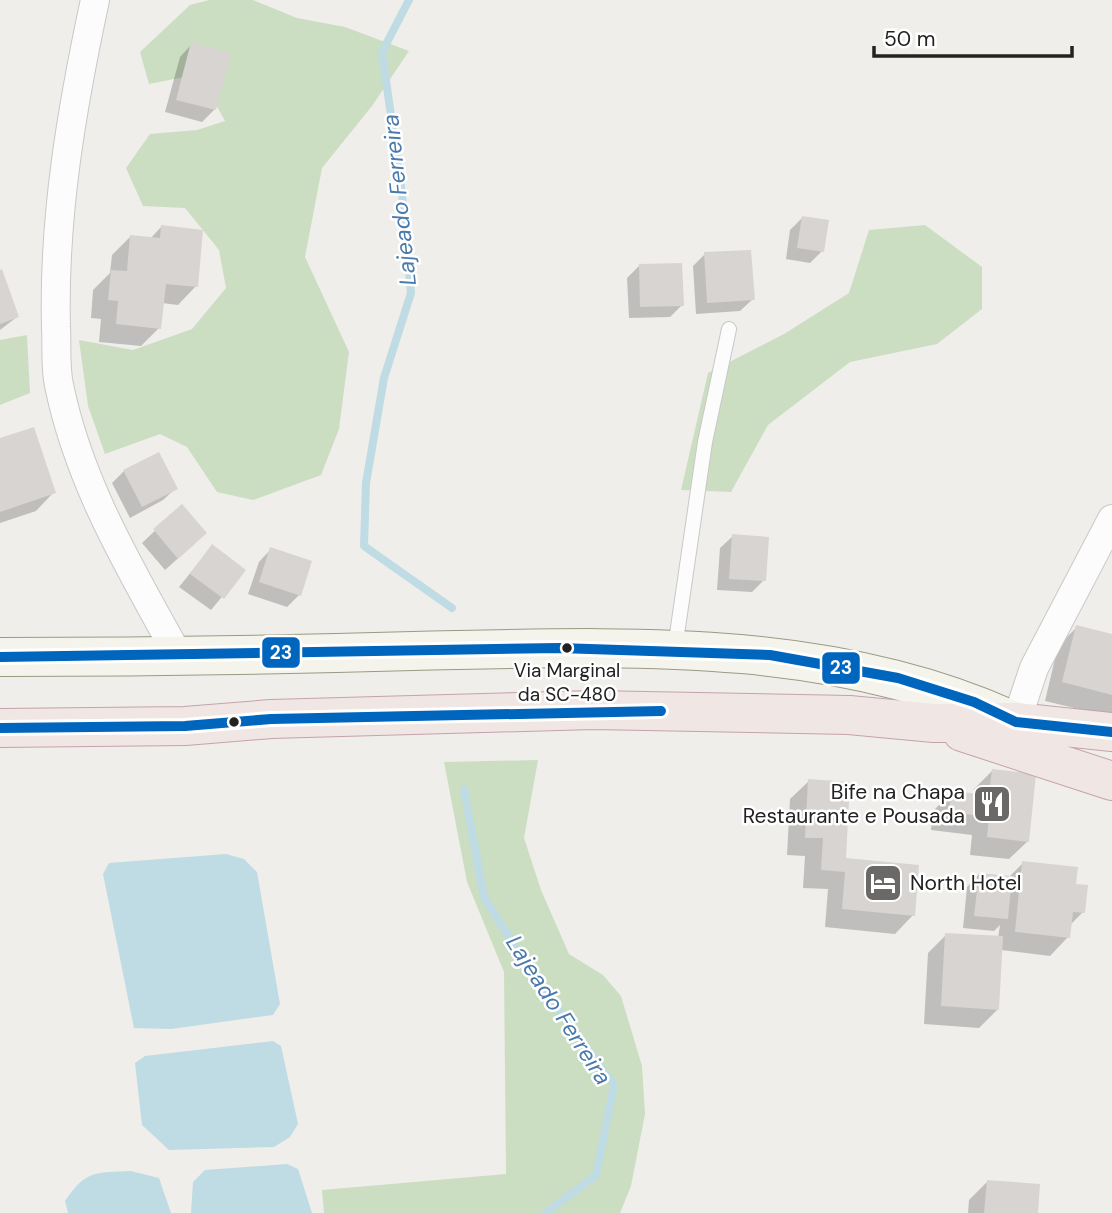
<svg xmlns="http://www.w3.org/2000/svg" width="1112" height="1213" viewBox="0 0 1112 1213" font-family="'DM Sans',sans-serif">
  <rect width="100%" height="100%" fill="#f0eeeb"/>
  <path fill="#cbdec1" d="M209,0H253L297,18L345,27L409,51L372,106L322,168L305,257L349,352L339,429L321,475L253,500L217,492L187,447L160,434L105,454L88,406L79,340L133,350L192,329L226,288L219,250L185,208L143,206L126,168L150,134L197,130L225,121L199,74L149,84L140,52L190,5Z
    M925,225L982,267V309L937,344L850,362L768,425L731,492L681,490L708,373L784,334L849,293L869,230Z
    M27,335L30,393L0,405V340Z
    M538,760L524,838L541,890L569,954L603,975L621,996L642,1066L645,1114L631,1186L620,1213H324L322,1190L506,1174L504,972L467,882L444,762Z"/>
  <path fill="#bfdbe3" d="M226,854L244,859L257,872L280,1004L273,1015L171,1029L134,1028L103,874L109,863Z
    M273,1041L281,1046L298,1124L290,1137L274,1147L169,1150L142,1125L135,1063L145,1056Z
    M287,1164L298,1169L312,1213H191L193,1182L205,1170Z
    M131,1171L159,1178L171,1213H68L65,1201C87,1169 95,1173 131,1171Z"/>
  <path fill="#0003" d="M192,44L214,110L202,122L165,112L180,57Z
    M803,217L822,251L810,263L786,259L790,230Z
    M161,227L196,286L178,305L162,303L159,328L141,346L99,342L101,319L91,318L93,290L110,273L112,255L130,237L150,239Z
    M705,254L753,299L740,311L696,314L693,266Z
    M639,266L682,305L670,317L629,318L627,278Z
    M0,272L17,317L0,330Z
    M0,440L54,492L36,511L0,523Z
    M124,471L176,488L163,500L130,518L112,483Z
    M181,506L193,545L165,570L142,543Z
    M733,536L764,580L752,592L717,590L720,548Z
    M212,546L244,570L211,610L179,587Z
    M271,549L299,595L287,607L248,594L259,562Z
    M1077,627L1112,636V717L1045,701L1058,646Z
    M992,771L1028,841L1009,859L970,855L972,835L931,830L933,811L952,792L973,795L974,789Z
    M809,781L844,860L913,915L895,934L825,927L828,889L803,888L805,856L787,855L790,799Z
    M1023,863L1075,886L1083,912L1069,926L1068,937L1050,956L1001,950L998,1009L979,1028L924,1024L928,953L946,935L998,938L1000,925L994,931L963,928L967,887L979,874L1008,878Z
    M987,1182L1037,1213H968L969,1200Z"/>
  <g fill="none" stroke-linecap="round" stroke-linejoin="round">
    <path stroke="#bfdbe3" stroke-width="8" d="M409,0L382,52L402,194L411,293L384,378L366,483L364,546L452,608
      M464,789L484,897L533,975L614,1085L596,1175L546,1213"/>
  </g>
  <path fill="#d7d4d2" d="M191,42L231,53L216,110L176,100Z
    M802,216L829,220L824,252L797,248Z
    M161,225L203,230L198,287L166,284L161,329L116,324L118,301L108,300L111,270L127,271L130,235L160,238Z
    M751,250L755,300L707,303L704,252Z
    M682,263L684,306L640,307L639,264Z
    M2,269L19,317L0,324V270Z
    M34,427L56,493L0,512V438Z
    M159,452L178,489L142,507L123,470Z
    M182,504L207,533L178,559L153,529Z
    M732,534L769,537L766,581L729,579Z
    M212,544L246,570L224,599L190,574Z
    M270,547L312,561L301,596L259,582Z
    M1076,625L1112,634V695L1062,682Z
    M992,769L1036,774L1029,842L987,837L989,817L949,812L951,791L989,795Z
    M808,779L850,782L846,858L919,865L915,916L842,909L845,872L821,870L823,838H805Z
    M1022,861L1078,867L1076,884L1088,885L1085,913L1073,912L1070,938L1015,932Z
    M979,873L1012,876L1008,919L974,916Z
    M945,933L1003,936L999,1010L941,1006Z
    M987,1180L1040,1184L1038,1213H984Z"/>
  <g fill="none" stroke-linecap="round" stroke-linejoin="round">
    <defs>
      <path id="service" d="M675,648L705,442L729,329"/>
      <path id="minor" d="M95,0C72,107 53,217 56,327C57,346 55,367 59,385C79,484 131,570 179,657
        M1016,722L1034,668L1112,519"/>
      <path id="secondary" d="M0,657C138,657 275,655 413,651C616,647 828,635 1016,722"/>
      <path id="trunk" d="M0,728L185,726L271,719L593,710L849,715L934,723L1016,722L1112,732
        M962,732L1112,781"/>
    </defs>
    <use href="#service" stroke="#c9c8c7" stroke-width="16"/>
    <use href="#minor" stroke="#c9c8c7" stroke-width="30"/>
    <use href="#secondary" stroke="#999a82" stroke-width="40"/>
    <use href="#trunk" stroke="#c5a2ac" stroke-width="40"/>
    <use href="#service" stroke="#fdfcfc" stroke-width="14"/>
    <use href="#minor" stroke="#fdfcfc" stroke-width="28"/>
    <use href="#secondary" stroke="#f4f4ed" stroke-width="38"/>
    <use href="#trunk" stroke="#f0e6e4" stroke-width="38"/>
    <defs>
      <path id="bus-1" d="M0,657L559,648L770,655L898,678L974,702L1016,722L1112,732
        M0,728L185,726L271,719L661,711"/>
    </defs>
    <use href="#bus-1" stroke="#fff" stroke-width="16"/>
    <use href="#bus-1" stroke="#0065bd" stroke-width="10"/>
  </g>
  <defs>
    <symbol id="restaurant-square" viewBox="-11 -11 22 22"><rect x="-9" y="-9" width="18" height="18" rx="4" fill="#6a6968" stroke="#fff"/><path d="M-5-6h1v4h1v-4h1v4h1v-4h1v5L-1.5 .5V6h-2V.5L-5-1ZM5-6V6H3V1.5H1.5Q1.5-4 5-6Z" fill="#fff"/></symbol>
    <symbol id="hotel-square" viewBox="-11 -11 22 22"><rect x="-9" y="-9" width="18" height="18" rx="4" fill="#6a6968" stroke="#fff"/><path d="M-6-4.5h1.5V1H6V5H4.5V3h-9V5H-6ZM-4 0a1.8 1.8 0 1 1 3.6 0ZM.5 0V-2.5h3Q6-2.5 6 0Z" fill="#fff"/></symbol>
  </defs>
  <g fill-rule="evenodd">
    <use href="#restaurant-square" x="970" y="782" width="44" height="44"/>
    <use href="#hotel-square" x="861" y="861" width="44" height="44"/>
  </g>
  <g fill="#222" stroke="#fff" stroke-width="2.5">
    <circle cx="567" cy="648" r="6"/>
    <circle cx="234" cy="722" r="6"/>
  </g>
  <g text-anchor="middle" stroke-width="5" stroke-linejoin="round" paint-order="stroke">
    <g font-size="19" fill="#222" stroke="#fff">
      <text x="567" y="677">Via Marginal<tspan x="567" dy="24">da SC-480</tspan></text>
    </g>
    <g font-size="21" fill="#222" stroke="#fff" text-anchor="end">
      <text x="965" y="799">Bife na Chapa<tspan x="965" dy="24">Restaurante e Pousada</tspan></text>
      <text x="910" y="890" text-anchor="start">North Hotel</text>
    </g>
    <g font-size="23" font-style="italic" fill="#4a7aab" stroke="#fff">
      <text transform="translate(399 200) rotate(-96)" y="8">Lajeado Ferreira</text>
      <text transform="translate(559 1010) rotate(57)" y="8">Lajeado Ferreira</text>
    </g>
  </g>
  <g stroke="#fff" stroke-width="2.5">
    <rect x="261" y="636" width="40" height="33" rx="7" fill="#0065bd"/>
    <rect x="821" y="651" width="40" height="34" rx="7" fill="#0065bd"/>
  </g>
  <g font-size="19" text-anchor="middle" font-weight="bold" fill="#fff">
    <text x="281" y="659">23</text>
    <text x="841" y="674">23</text>
  </g>
  <path d="M874 46v10h198v-10" fill="none" stroke="#222222" stroke-width="3.5"/>
  <text x="884" y="46" font-size="21" fill="#222222" stroke="#ffffff" stroke-width="5" paint-order="stroke">50 m</text>
</svg>
